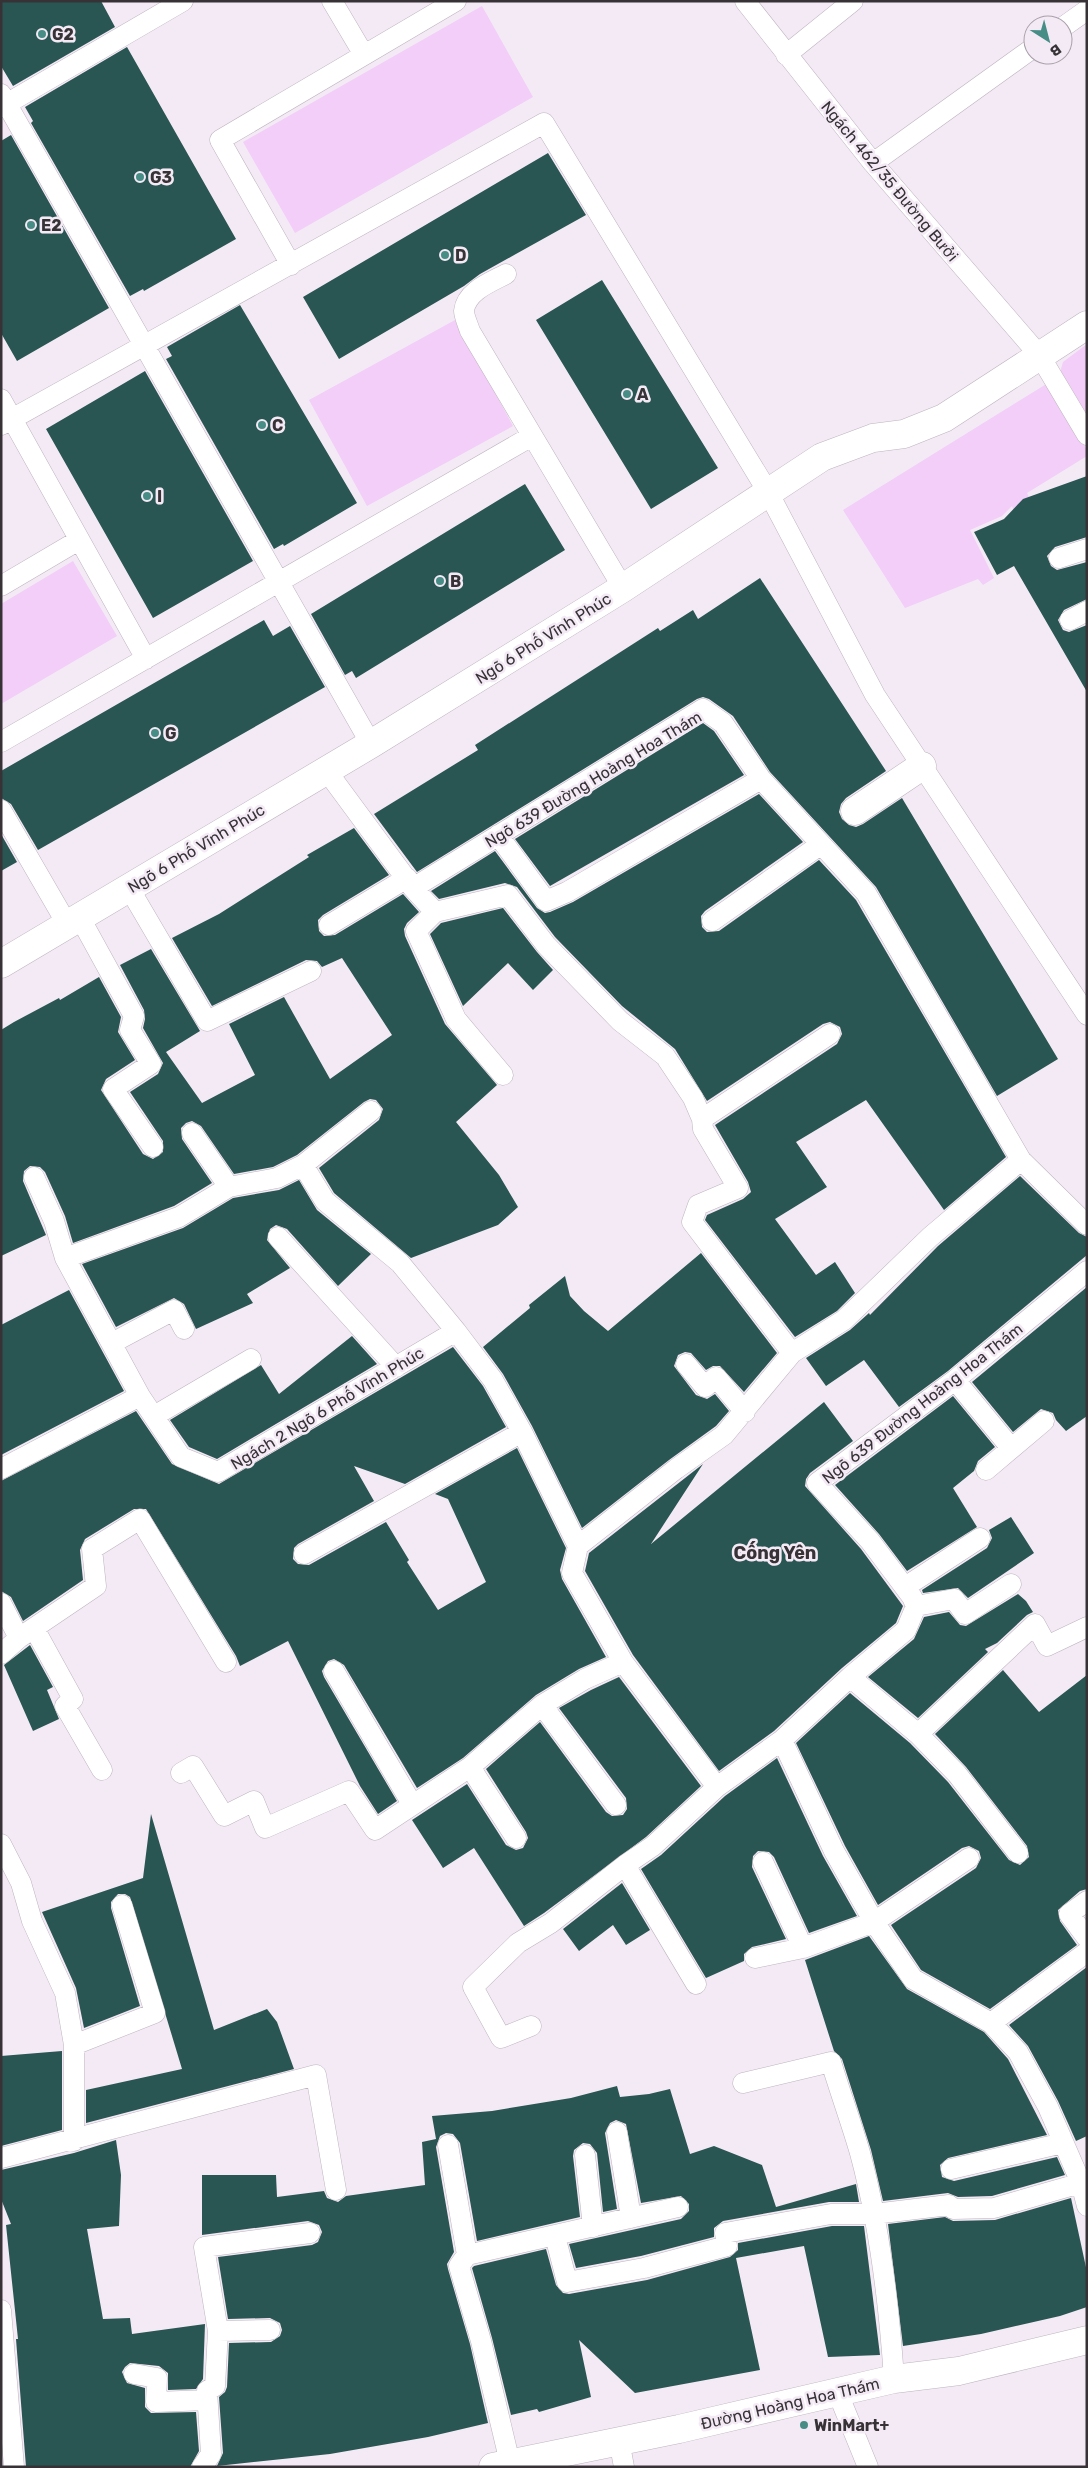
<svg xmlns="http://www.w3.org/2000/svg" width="1088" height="2468" viewBox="0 0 1088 2468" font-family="Rubik,sans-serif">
  <rect width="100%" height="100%" fill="#f4eaf6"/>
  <path fill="#f2cef8" d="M482,6L533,97L295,233L243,142Z
    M455,320L513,426L367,506L309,400Z
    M1087,344V422L1059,376L1063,362Z
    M1048,383L1062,399L1087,451V456L1027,493L1042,523L1021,533L1012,506L1002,516L970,530L994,578L983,585L978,579L905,608L843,510Z
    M73,561L117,636L1,704V604Z"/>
  <path fill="#295652" d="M1,1H101L115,27L13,86L1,66Z
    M127,47L236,239L144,291L143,289L130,296L31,123L33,121L25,107Z
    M11,135L109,308L17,361L1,333V141Z
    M548,153L586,215L480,274L464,286L339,359L303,297Z
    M602,280L718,468L651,509L536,320Z
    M240,305L357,503L284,546L283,544L274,549L166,359L172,356L167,347Z
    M145,371L253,561L153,618L46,429Z
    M1087,476V537L1055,547L1047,556L1051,566L1057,570L1087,562V599L1064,610L1058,620L1063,630L1069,632L1087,625V692L1014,566L997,575L974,532L1004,519L1023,499Z
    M525,484L565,550L356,678L352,671L345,675L311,614Z
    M760,578L886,771L846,798L841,804L839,812L842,819L849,825L856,827L863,824L902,798L1058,1059L997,1096L876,887L770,772L733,716L709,699L703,697L697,699L417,872L374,814L478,750L475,745L658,628L660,631L693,610L698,619Z
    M264,620L273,636L290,626L325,687L38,850L11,804L1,798V771Z
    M703,723L714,731L744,775L550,886L515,839Z
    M759,794L803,842L705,911L701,916L702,927L707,932L719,931L819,860L856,900L1006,1157L944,1210L866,1100L796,1142L827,1187L775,1219L816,1275L835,1262L855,1293L837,1311L795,1337L705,1220L707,1215L743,1199L751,1192L748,1182L715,1125L837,1044L842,1034L840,1027L830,1022L823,1024L707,1101L675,1049L622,1006L555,937L517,887L505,883L439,899L431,891L495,851L537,908L545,913L550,912L573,902Z
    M354,828L389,875L323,915L318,920L319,931L324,936L335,935L403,894L419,912L407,923L404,929L405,936L445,1024L497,1085L456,1122L499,1175L518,1207L498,1225L411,1258L334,1193L319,1168L379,1120L383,1109L376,1100L370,1099L364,1102L297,1155L273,1167L234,1174L201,1126L192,1121L186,1123L181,1128L182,1139L212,1183L174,1206L73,1243L65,1216L45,1172L40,1167L30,1166L24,1171L23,1181L46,1235L1,1256V1030L14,1022L59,998L60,1000L99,977L121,1017L118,1032L135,1060L106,1079L101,1090L143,1154L153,1159L163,1152V1141L130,1092L158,1074L163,1063L143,1028L145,1019L144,1010L120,965L151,949L200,1031L166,1052L202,1103L255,1075L229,1024L284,997L330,1079L392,1035L342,958L322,967L317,961L306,960L212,1006L172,938L219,914L309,857L307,855Z
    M1,834L17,862L1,871Z
    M503,908L537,952L553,970L533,990L508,963L463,1006L430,934L441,923Z
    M1020,1176L1079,1233L1087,1237V1255L948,1371L899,1407L864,1360L826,1386L806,1358L850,1330L869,1313L870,1315L938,1246Z
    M299,1180L317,1210L371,1254L338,1286L287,1229L276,1225L270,1229L267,1240L290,1268L247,1294L253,1303L196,1329L184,1304L174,1298L116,1327L82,1264L183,1228L233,1198L279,1190Z
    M701,1253L777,1353L744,1392L720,1366H713L706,1370L691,1353L685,1352L678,1355L674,1366L696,1395L707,1399L715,1394L729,1411L716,1426L669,1460L582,1528L532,1426L503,1374L483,1347L530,1308L529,1305L565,1276L570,1296L584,1311L608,1331Z
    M1087,1287V1416L1066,1431L1056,1420L1053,1413L1041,1409L1013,1432L972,1382Z
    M69,1290L124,1391L1,1455V1325Z
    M352,1336L377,1364L217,1459L189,1447L170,1420L261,1365L279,1394Z
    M453,1347L483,1386L506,1427L405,1484L354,1466L374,1501L298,1544L294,1548L293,1559L298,1564L309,1565L386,1522L409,1560L407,1562L438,1610L486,1582L448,1499L435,1494L517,1448L566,1548L560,1570L562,1579L606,1657L579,1669L536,1695L463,1758L417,1788L344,1665L334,1659L328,1661L322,1671L324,1677L397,1801L378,1814L360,1786L288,1641L240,1666L236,1656L146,1509H134L85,1539L80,1550L83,1580L23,1621L11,1597L1,1591V1481L136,1411L172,1464L219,1484Z
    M953,1396L995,1447L978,1461L974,1471L953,1488L977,1527L907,1571L879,1534L835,1485Z
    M824,1402L853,1441L810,1473L806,1479L805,1486L861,1549L903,1606L896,1623L842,1668L774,1731L719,1771L633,1655L585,1571L589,1553L703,1464L651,1544Z
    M1011,1517L1034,1553L968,1598L958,1588L923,1593L922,1590L987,1548L992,1538L989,1530Z
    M1018,1594L1026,1601L1033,1612L1027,1615L997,1643L985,1649L988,1652L918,1718L868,1677L914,1639L924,1617L949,1612L960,1625L966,1626Z
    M30,1645L53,1687L47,1690L59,1719L33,1731L4,1665Z
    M1003,1670L1039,1712L1087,1675V1889L1080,1891L1058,1910L1060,1921L1077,1945L990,2009L921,1970L891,1925L976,1868L981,1858L979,1851L969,1846L962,1848L878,1905L845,1846L796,1743L850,1693L910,1743L948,1782L1009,1860L1020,1865L1029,1857L1027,1846L966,1767L935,1734Z
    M619,1677L701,1786L646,1837L544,1913L524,1926L474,1848L443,1868L412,1820L467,1784L506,1845L516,1850L523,1848L528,1838L526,1832L486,1769L540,1722L606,1812L612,1816L623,1815L627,1809L626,1798L559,1708L591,1690Z
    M777,1758L823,1856L857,1916L809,1933L774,1857L769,1852L758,1851L753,1856L752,1867L786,1939L752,1947L744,1954V1961L706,1978L641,1869L661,1855L725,1796Z
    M151,1814L214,2030L267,2009L277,2022L294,2069L86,2123V2090L182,2069L130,1897L125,1894H118L111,1902V1908L140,2006L84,2028L76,1988L42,1912L143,1878Z
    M622,1883L650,1930L626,1945L613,1925L579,1951L563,1929Z
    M869,1936L907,1989L984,2032L1008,2059L1047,2135L948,2158L940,2165L942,2177L954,2181L1057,2157L1065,2175L992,2196L958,2197L948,2193L883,2201L871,2150L842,2059L834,2051L805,1960Z
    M1087,1967V2136L1076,2141L1058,2101L1028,2046L1009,2025Z
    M62,2051V2130L1,2146V2056Z
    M617,2086L620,2097L649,2094L670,2089L690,2154L714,2146L762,2165L776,2207L856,2184L859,2202H829L723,2221L714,2228V2237L641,2256L576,2268L569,2244L681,2219L689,2211V2204L681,2196L641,2203L626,2124L616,2120L610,2123L605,2133L617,2209L603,2212L597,2153L590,2144L583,2143L574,2150L573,2156L580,2217L477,2241L460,2143L453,2134L446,2133L440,2136L436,2147L454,2252L447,2264L448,2269L470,2344L488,2423L428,2437L330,2454L217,2466L223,2453L219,2397L225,2392L227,2387L229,2343L271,2342L280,2336L282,2330L280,2323L270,2318L228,2319L218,2257L312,2245L318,2242L322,2232L319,2225L308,2221L202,2235V2175H276L277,2197L324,2191L327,2198L338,2202L346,2196L425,2185L422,2142L436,2139L432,2116L492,2111L571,2098Z
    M116,2140L121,2175L119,2226L87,2229L103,2319L130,2318L132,2334L205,2324L203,2379L196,2389L168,2390V2373L159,2366L130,2363L125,2367L122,2372L127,2383L145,2388V2407L151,2413L196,2412L199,2451L190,2467H26L16,2339H18L6,2225L11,2224L1,2199V2170L74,2153Z
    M1071,2198L1087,2272V2307L1060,2316L981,2334L903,2346L888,2224L945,2217L953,2221L995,2220Z
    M832,2226H864L880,2355L828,2357L804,2246L736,2258L760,2370L635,2393L579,2340L591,2397L539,2412L537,2409L511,2415L492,2338L472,2268L474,2266L546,2249L556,2285L563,2293L569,2294L647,2280L730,2257L738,2250V2243Z"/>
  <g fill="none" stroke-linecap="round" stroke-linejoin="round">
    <defs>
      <path id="lane" d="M332,1L364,55
        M745,1L873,163L1040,356L1087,435
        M1063,27L1087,10
        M786,55L853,1
        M1,94L371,744
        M1,107L183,1
        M873,163L1033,48
        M291,265L220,140L456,1
        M506,274C491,282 466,291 464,311C464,316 468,325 470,331L623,588
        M1,399L146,659
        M1,425L544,123L768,492L875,695L1087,1015
        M1059,558L1087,549
        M1,586L79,540
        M1070,620L1087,611
        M1,742L532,436
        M326,770L413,888L435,912L508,895L546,945L620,1021L665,1056L693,1098L702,1119
        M1,810L67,924
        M498,835L546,901L567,892L761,779
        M129,888L207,1021L311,971
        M413,888L703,709L723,723L761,779L866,893L1021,1160L1087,1225
        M435,912L416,931L456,1019L503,1075
        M79,916L134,1016L130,1030L151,1064L113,1089L153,1147
        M712,921L820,845
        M329,925L407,878
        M192,1133L229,1187
        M303,1165L325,1201L400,1263L456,1331
        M34,1177L54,1221L65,1258L140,1396
        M278,1237L396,1367
        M65,1258L179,1217L229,1187L277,1178L303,1165L371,1111
        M1087,1271L955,1380L817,1483L870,1541L912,1597L916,1606L906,1630L850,1677L782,1740L834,1851L874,1922L913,1979L991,2023L1018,2052L1048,2107L1081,2183L1087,2206
        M112,1343L174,1310L184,1329
        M792,1353L692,1222L698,1205L738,1188L703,1129L702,1119L830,1034
        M686,1364L705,1387L716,1377L745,1412
        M955,1380L1011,1448
        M154,1416L251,1359
        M1,1469L140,1396L181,1457L218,1472L456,1331L493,1380L522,1432L578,1546
        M986,1470L1044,1421
        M578,1546L676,1469L724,1435L792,1353L844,1320L930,1237L1021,1160
        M578,1546L572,1573L623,1662L717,1787L782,1740
        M304,1554L522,1432
        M905,1587L980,1538
        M1,1603L19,1638L1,1654
        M916,1606L954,1599L965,1614L1011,1584
        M34,1628L73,1699L65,1706L102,1770
        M19,1638L96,1586L92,1549L140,1519L226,1662
        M334,1671L412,1804
        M850,1677L918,1734L957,1774L1018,1853
        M542,1705L616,1805
        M918,1734L1035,1624L1047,1646L1087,1627
        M470,1767L516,1838
        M181,1773L193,1766L224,1816L254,1801L265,1828L349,1791L375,1830L470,1767L542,1705L585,1679L623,1662
        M1,1844L21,1883L32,1921L65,1993L74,2045V2141
        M763,1862L803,1948
        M625,1865L696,1984
        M1087,1901L1069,1914L1087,1938
        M755,1958L803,1948L874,1922L969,1858
        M991,2023L1087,1952
        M531,2026L501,2038L473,1987L518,1943L551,1923L625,1865L653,1846L717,1787
        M74,2045L155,2013L122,1905
        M743,2083L831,2062C840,2092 851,2122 860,2153C880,2227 889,2303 894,2379
        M617,2132L631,2218
        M448,2145L467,2255L459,2266L481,2341L510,2463
        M585,2155L593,2227
        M1,2158L316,2075L336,2190
        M951,2169L1063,2143
        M555,2236L567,2282L644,2268L727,2246L725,2233L831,2214H874L949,2205L953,2209L994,2208L1081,2183
        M467,2255L678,2207
        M1,2310L14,2467
        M218,2331L270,2330
        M134,2374L157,2378L156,2402L207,2400
        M837,2391L868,2467
        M619,2440L624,2467
        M202,2467L211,2454L207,2391L215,2386L218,2331L204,2247L310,2233"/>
      <path id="street" d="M855,811L922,766
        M1,964L371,744L623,588L822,457L873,438L904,434L944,418L1087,325"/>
      <path id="secondary" d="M493,2467L679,2429L894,2379L959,2371L1087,2340"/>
    </defs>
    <use href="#lane" stroke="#beb4bf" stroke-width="21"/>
    <use href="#street" stroke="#beb4bf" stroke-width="29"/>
    <use href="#secondary" stroke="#beb4bf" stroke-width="29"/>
    <use href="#lane" stroke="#fff" stroke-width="20"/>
    <use href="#street" stroke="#fff" stroke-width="28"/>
    <use href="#secondary" stroke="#fff" stroke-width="28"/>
  </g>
  <g fill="#478d86" stroke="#f4eaf6" stroke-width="2">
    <circle cx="42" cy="34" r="5"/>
    <circle cx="140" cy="177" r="5"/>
    <circle cx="31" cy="225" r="5"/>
    <circle cx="445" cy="255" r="5"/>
    <circle cx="627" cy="394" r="5"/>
    <circle cx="262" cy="425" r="5"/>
    <circle cx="147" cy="496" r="5"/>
    <circle cx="440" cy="581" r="5"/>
    <circle cx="155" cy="733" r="5"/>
    <circle cx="804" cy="2425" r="5"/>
  </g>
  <g text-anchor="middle" stroke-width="5" stroke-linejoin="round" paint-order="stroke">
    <g font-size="16" font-weight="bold" fill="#363236" stroke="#f4eaf6" text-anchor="start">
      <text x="52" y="40">G2</text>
      <text x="150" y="183">G3</text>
      <text x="41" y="231">E2</text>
      <text x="455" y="261">D</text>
      <text x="637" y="400">A</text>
      <text x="272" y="431">C</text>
      <text x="157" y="502">I</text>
      <text x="450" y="587">B</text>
      <text x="165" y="739">G</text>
      <text x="814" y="2431">WinMart+</text>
    </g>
    <g font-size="16" fill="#363236" stroke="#f4eaf6">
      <text transform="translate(890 181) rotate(50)" y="6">Ngách 462/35 Đường Bưởi</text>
      <text transform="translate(543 638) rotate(-32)" y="6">Ngõ 6 Phố Vĩnh Phúc</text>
      <text transform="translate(593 779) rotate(-31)" y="6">Ngõ 639 Đường Hoàng Hoa Thám</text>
      <text transform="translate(196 848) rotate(-31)" y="6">Ngõ 6 Phố Vĩnh Phúc</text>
      <text transform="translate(922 1403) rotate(-38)" y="6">Ngõ 639 Đường Hoàng Hoa Thám</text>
      <text transform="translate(327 1408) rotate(-31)" y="6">Ngách 2 Ngõ 6 Phố Vĩnh Phúc</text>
      <text transform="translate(790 2403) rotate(-13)" y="6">Đường Hoàng Hoa Thám</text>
    </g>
    <g font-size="18" font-weight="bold" fill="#363236" stroke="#f4eaf6">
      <text x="775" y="1559">Cống Yên</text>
    </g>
  </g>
  <rect width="1088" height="2468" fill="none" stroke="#363236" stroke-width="5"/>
  <g transform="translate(1048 40) rotate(144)"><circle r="24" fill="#f4eaf6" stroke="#a8a0a9"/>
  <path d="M0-4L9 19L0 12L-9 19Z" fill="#478d86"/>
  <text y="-8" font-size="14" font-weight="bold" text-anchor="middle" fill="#363236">B</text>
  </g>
</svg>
